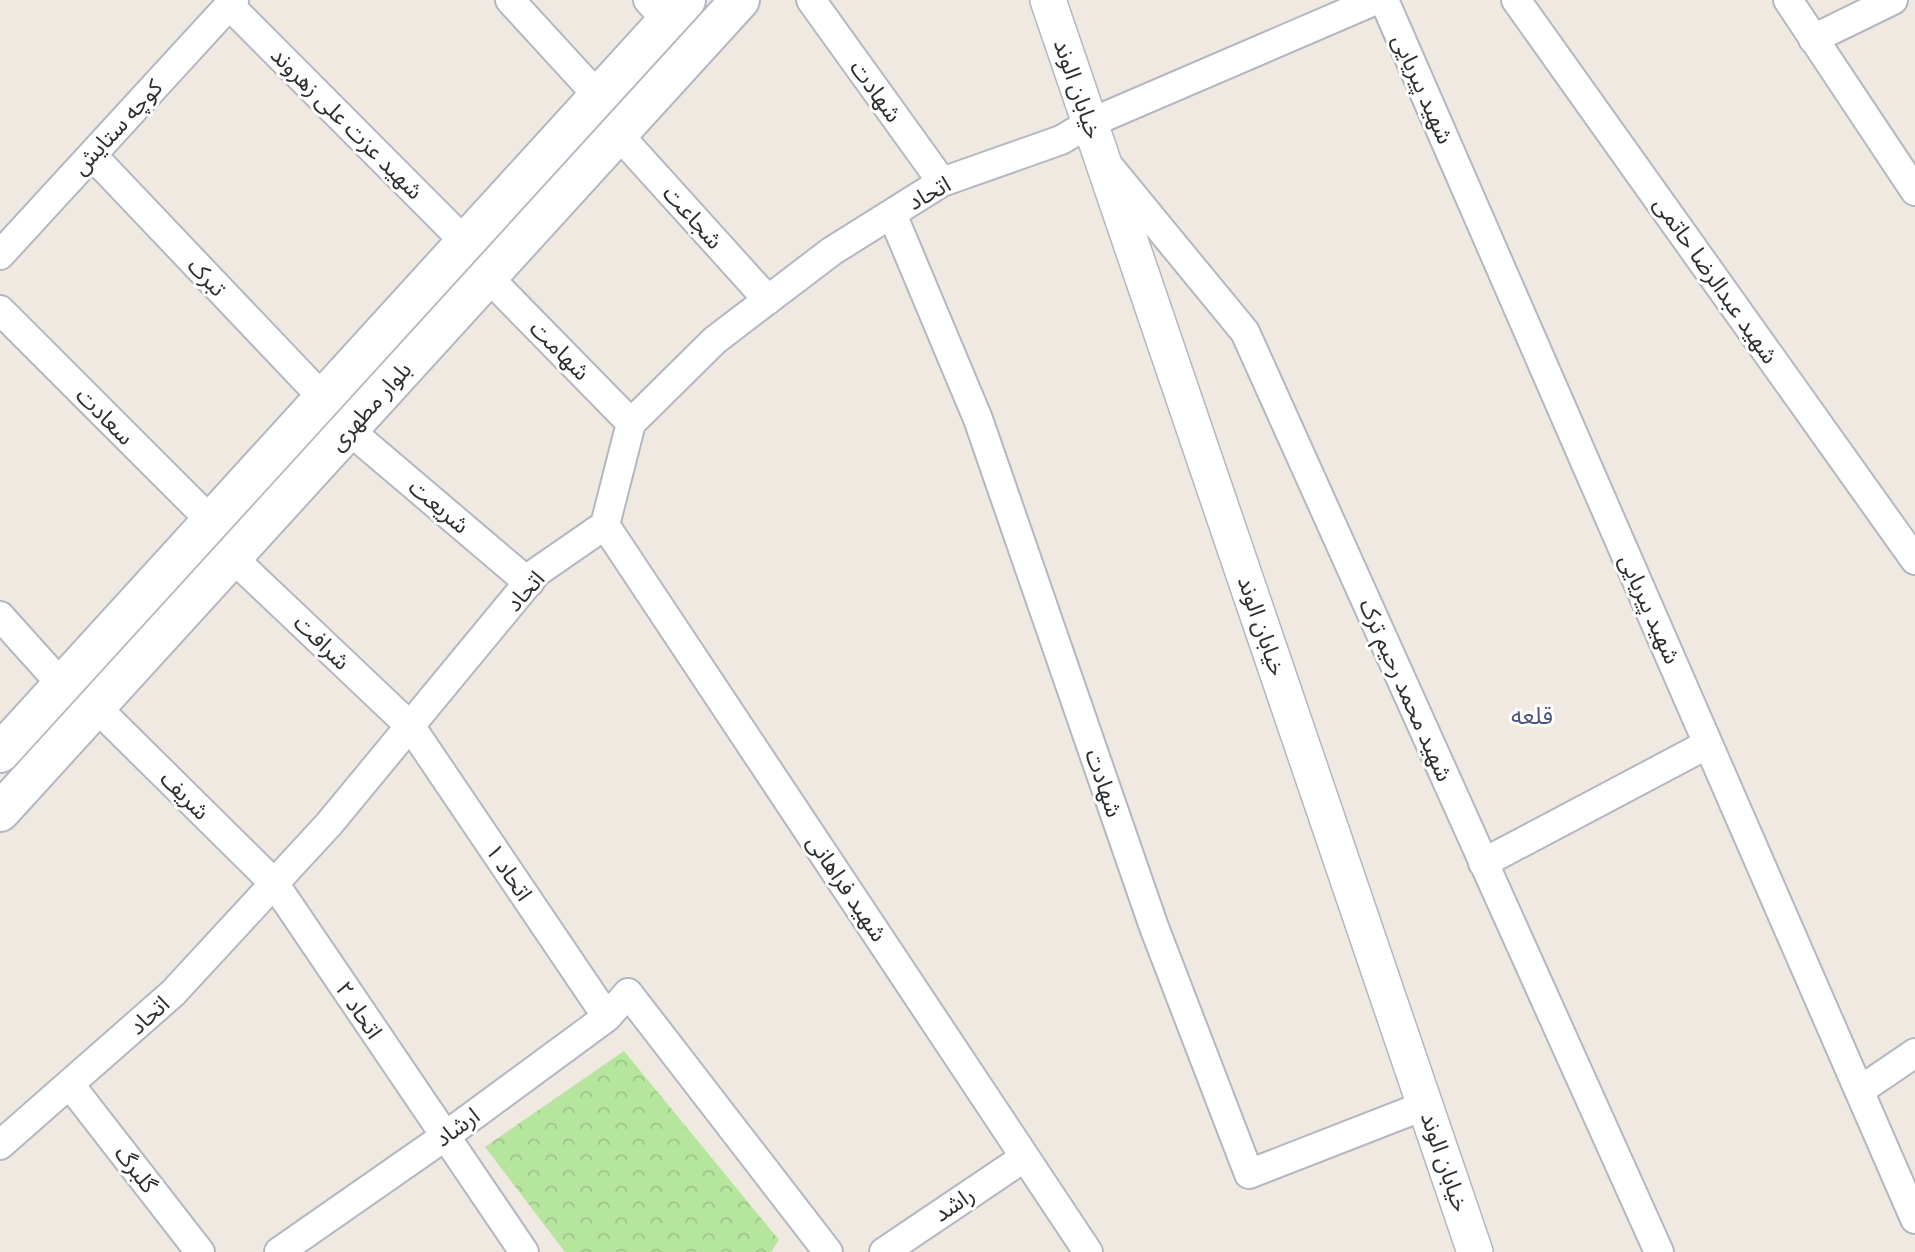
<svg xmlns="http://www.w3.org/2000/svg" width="1915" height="1252" viewBox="0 0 1915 1252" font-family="'IBM Plex Sans','Noto Sans Arabic',sans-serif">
  <defs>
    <pattern id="park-crowns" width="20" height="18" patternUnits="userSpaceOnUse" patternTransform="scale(1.75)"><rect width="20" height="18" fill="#b6e59e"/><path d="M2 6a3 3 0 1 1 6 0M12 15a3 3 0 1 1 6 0" fill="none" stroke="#9dc588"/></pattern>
  </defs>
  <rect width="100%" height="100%" fill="#efe9e1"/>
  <path fill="url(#park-crowns)" d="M624,1051L779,1240L771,1252H565L485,1147Z"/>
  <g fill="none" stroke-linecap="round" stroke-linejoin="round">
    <defs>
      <path id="minor" d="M510,0L598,96
        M648,0L667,21
        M811,0L942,182
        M1384,0L1915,1219
        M1516,0L1915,560
        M1788,0L1915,191
        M229,5L465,242
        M1813,39L1893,0
        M618,134L768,300
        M92,155L323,398
        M1111,169L1245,332L1659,1252
        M892,214L978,419L1154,927L1249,1174L1426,1105
        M0,255L234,0
        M488,277L631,423
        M0,310L211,521
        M349,430L529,583
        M605,525L1088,1252
        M233,558L411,727L607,1017
        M0,616L62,685
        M96,707L274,883L524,1252
        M1483,863L1708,744
        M71,1086L200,1252
        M1859,1091L1915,1053
        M0,1145L173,993L329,824L537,572L605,525L631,423L715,340L832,251L942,182L1061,140L1090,123L1376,0
        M279,1252L444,1137L607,1017L628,993L828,1252
        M884,1252L1025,1157"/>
      <path id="tertiary" d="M1048,0L1475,1252"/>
      <path id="secondary" d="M0,753L686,0
        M0,812L740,0"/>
    </defs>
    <use href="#minor" stroke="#b4b7c1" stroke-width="32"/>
    <use href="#tertiary" stroke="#b4b7c1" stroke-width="38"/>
    <use href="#secondary" stroke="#b4b7c1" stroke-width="42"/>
    <use href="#minor" stroke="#fff" stroke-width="28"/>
    <use href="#tertiary" stroke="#fff" stroke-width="35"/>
    <use href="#secondary" stroke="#fff" stroke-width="38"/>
  </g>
  <g text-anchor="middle" stroke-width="6" stroke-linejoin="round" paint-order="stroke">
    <g font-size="23" fill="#2e2e2e" stroke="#fff">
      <text transform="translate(1078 89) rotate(71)" y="8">خیابان الوند</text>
      <text transform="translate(1423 89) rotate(66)" y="8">شهید پیریایی</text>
      <text transform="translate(876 91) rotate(54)" y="8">شهادت</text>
      <text transform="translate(347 123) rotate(45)" y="8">شهید عزت علی زهروند</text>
      <text transform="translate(117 127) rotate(-47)" y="8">کوچه ستایش</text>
      <text transform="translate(929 193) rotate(-29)" y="8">اتحاد</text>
      <text transform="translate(693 217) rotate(48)" y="8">شجاعت</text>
      <text transform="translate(207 277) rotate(46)" y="8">تبرک</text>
      <text transform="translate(1716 280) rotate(55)" y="8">شهید عبدالرضا حاتمی</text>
      <text transform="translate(560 350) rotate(45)" y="8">شهامت</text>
      <text transform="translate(370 406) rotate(-48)" y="8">بلوار مطهری</text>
      <text transform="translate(105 416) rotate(45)" y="8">سعادت</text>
      <text transform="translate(439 506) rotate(40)" y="8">شریعت</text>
      <text transform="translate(525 591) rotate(-48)" y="8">اتحاد</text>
      <text transform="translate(1650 609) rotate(66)" y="8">شهید پیریایی</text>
      <text transform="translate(1262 626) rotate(71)" y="8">خیابان الوند</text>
      <text transform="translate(322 642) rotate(44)" y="8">شرافت</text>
      <text transform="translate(1406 690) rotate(66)" y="8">شهید محمد رحیم ترک</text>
      <text transform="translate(1104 783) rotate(71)" y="8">شهادت</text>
      <text transform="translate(185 795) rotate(45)" y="8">شریف</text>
      <text transform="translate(509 872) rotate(56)" y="8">اتحاد ۱</text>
      <text transform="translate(847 888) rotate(56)" y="8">شهید فراهانی</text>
      <text transform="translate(359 1010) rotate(56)" y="8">اتحاد ۲</text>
      <text transform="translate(149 1015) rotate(-42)" y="8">اتحاد</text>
      <text transform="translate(457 1127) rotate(-36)" y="8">ارشاد</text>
      <text transform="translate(1445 1162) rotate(71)" y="8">خیابان الوند</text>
      <text transform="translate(136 1169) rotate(52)" y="8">گلبرگ</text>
      <text transform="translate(954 1204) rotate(-34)" y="8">راشد</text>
    </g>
    <g font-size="24" fill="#4d5680" stroke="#fff">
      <text x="1532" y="724">قلعه</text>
    </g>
  </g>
</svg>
